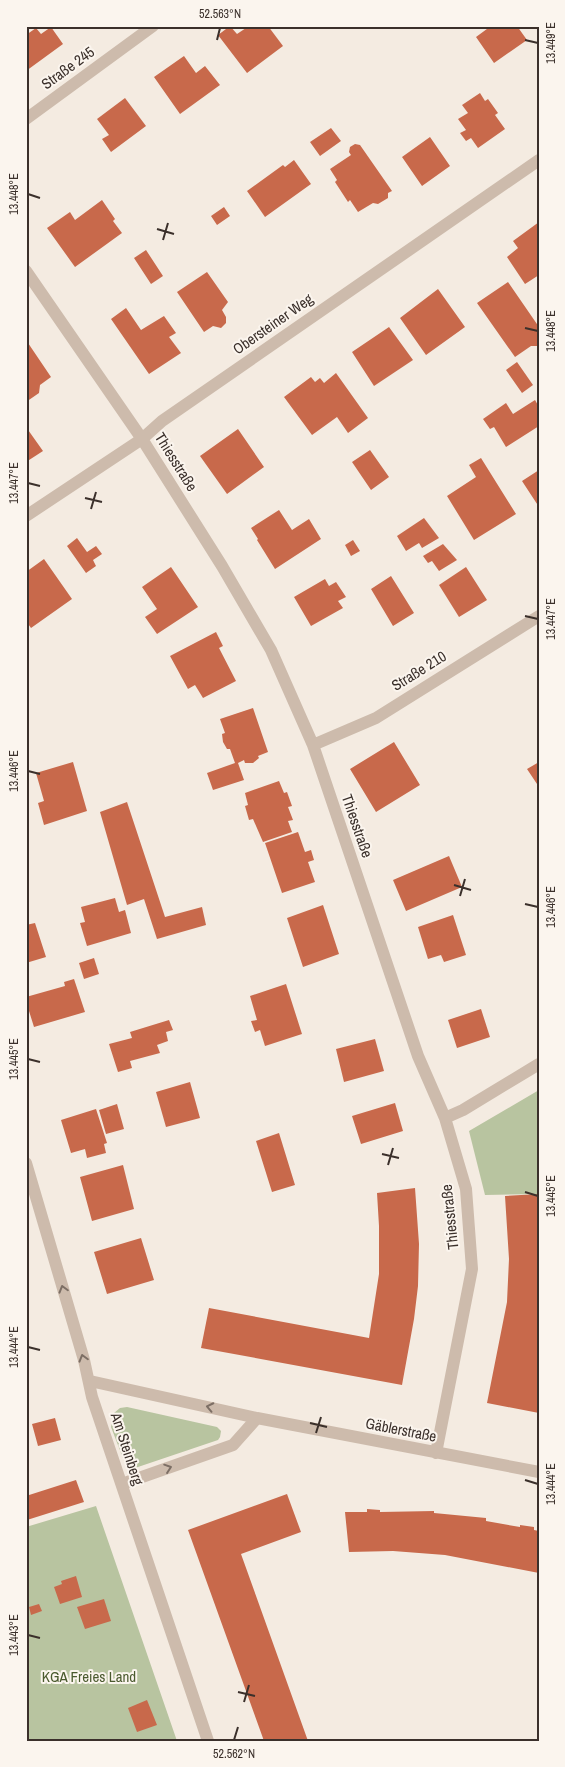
<svg xmlns="http://www.w3.org/2000/svg" width="565" height="1767" viewBox="0 0 565 1767" font-family="'Archivo Narrow',sans-serif">
  <rect width="100%" height="100%" fill="#f4ebe1"/>
  <path fill="#b8c4a0" d="M539,1090V1194L485,1195L469,1131Z
    M127,1407L217,1427L221,1431L220,1437L218,1440L135,1468L126,1466L111,1427L114,1413L120,1408Z
    M96,1506L177,1741H26V1527Z"/>
  <path fill="#c8694b" d="M230,26L237,34L249,26L254,28L256,26H268L283,46L247,73L218,35Z
    M491,26H517L527,40L494,63L476,37Z
    M51,27L63,44L26,71V35L36,28L41,34Z
    M184,56L196,73L205,66L220,85L180,114L154,77Z
    M480,93L485,101L488,99L498,113L495,115L505,129L478,148L471,138L466,141L460,133L466,130L458,119L468,113L462,105Z
    M125,98L146,126L111,152L102,139L109,135L97,119Z
    M331,128L341,141L320,156L310,142Z
    M430,137L450,166L422,186L402,157Z
    M355,144L360,145L392,191L388,193V198L378,204L373,203L358,212L350,200L348,202L335,182L337,180L330,169L351,155L349,152L350,147Z
    M294,160L311,184L265,217L247,191L283,165L285,167Z
    M102,200L115,219L113,221L122,233L75,267L47,228L70,212L75,220Z
    M224,207L230,216L217,225L211,216Z
    M539,222V275L525,284L507,257L518,248L513,241Z
    M146,250L163,276L151,284L134,258Z
    M207,272L228,302L222,310L226,317V323L221,328L213,326L204,332L177,292Z
    M508,282L539,327V346H531L515,357L477,303Z
    M438,289L465,327L426,355L400,318Z
    M126,308L141,330L164,316L176,333L169,337L181,353L149,374L111,319Z
    M389,327L413,360L374,386L352,352Z
    M26,340L51,377L40,385L39,393L26,402Z
    M517,362L533,385L522,393L506,370Z
    M336,373L368,418L348,433L337,417L312,435L284,397L311,377L315,382L320,378L324,383Z
    M535,400L539,407V426L506,447L494,427L490,429L483,419L506,403L513,414Z
    M26,427L43,451L26,462Z
    M238,429L264,467L227,494L200,456Z
    M370,450L389,477L371,490L352,462Z
    M481,458L516,514L474,540L447,496L476,477L469,465Z
    M539,470V507L522,481Z
    M279,510L292,530L309,519L321,539L275,569L257,540L258,539L251,528Z
    M424,518L439,538L422,548L419,543L406,551L397,536Z
    M77,538L87,552L96,546L102,554L93,560L96,566L86,573L67,546Z
    M353,540L360,551L351,556L345,545Z
    M443,544L457,560L439,571L432,561L428,563L423,556Z
    M44,559L72,599L31,628L26,621V572Z
    M171,567L198,607L157,634L145,617L157,609L142,587Z
    M466,567L487,600L459,617L439,585Z
    M391,576L414,613L393,626L371,589Z
    M325,579L329,586L336,582L346,597L338,601L343,608L311,626L294,597Z
    M216,632L223,646L219,648L236,681L203,698L195,685L188,689L170,656Z
    M253,708L268,752L258,756L259,758L253,763H245L244,760L238,763L244,780L213,790L207,773L235,763L230,749H227L223,742L222,734L225,733L220,719Z
    M394,742L420,785L376,812L350,769Z
    M73,762L87,811L44,825L38,803L44,801L36,773Z
    M539,762V787L527,769Z
    M279,781L284,793L287,792L292,806L288,807L293,820L288,821L292,832L263,842L253,819L249,820L245,806L248,805L245,793Z
    M127,802L165,917L202,907L206,925L157,939L144,899L127,905L100,812Z
    M298,832L305,852L311,850L314,860L308,862L315,882L282,893L265,843Z
    M449,856L462,887L406,911L393,880Z
    M115,898L119,912L125,910L131,933L87,946L80,923L85,922L81,907Z
    M323,905L339,954L303,967L287,918Z
    M453,915L466,955L444,962L441,955L428,959L418,927Z
    M35,923L46,957L26,963V925Z
    M94,958L99,974L84,979L79,963Z
    M74,979L85,1012L34,1027L29,1011L26,1012V997L65,986L64,982Z
    M286,984L302,1034L265,1046L260,1030L255,1032L251,1021L257,1020L250,996Z
    M481,1009L490,1037L457,1048L448,1020Z
    M169,1020L173,1030L166,1032L168,1041L157,1045L160,1053L130,1061L132,1068L118,1072L109,1044L132,1038L130,1032Z
    M375,1039L384,1071L344,1082L336,1049Z
    M190,1082L200,1118L166,1127L156,1092Z
    M395,1103L403,1131L361,1144L352,1116Z
    M117,1104L124,1129L106,1134L99,1110Z
    M96,1109L107,1143L104,1144L106,1153L87,1158L85,1149L71,1153L61,1120Z
    M279,1133L295,1185L272,1192L256,1141Z
    M123,1165L134,1209L92,1221L80,1177Z
    M415,1188L419,1244L418,1286L414,1319L402,1385L201,1348L209,1308L369,1338L379,1274V1226L377,1193Z
    M539,1194V1413L487,1403L507,1302L509,1259L505,1196Z
    M141,1238L154,1280L107,1294L94,1252Z
    M55,1418L61,1440L38,1446L32,1424Z
    M76,1480L84,1502L27,1520L26,1496Z
    M287,1494L301,1532L241,1554L308,1741H264L188,1530Z
    M367,1509L380,1510V1512L434,1511V1513L486,1518V1521L520,1527V1525L534,1527V1530L539,1531V1573L445,1555L393,1551L349,1552L345,1512H367Z
    M76,1576L82,1597L60,1604L54,1587L62,1584L61,1581Z
    M104,1599L111,1621L85,1629L77,1607Z
    M39,1604L42,1611L31,1615L29,1607Z
    M147,1700L157,1725L137,1732L128,1708Z"/>
  <g fill="none" stroke-linecap="round" stroke-linejoin="round">
    <path stroke="#cdbbac" stroke-width="12" d="M26,119L153,26
      M26,271L142,439L222,566L271,650L313,745L418,1056L445,1118L466,1189L472,1269L436,1453
      M26,516L142,439L162,421L539,160
      M313,745L376,718L539,616
      M445,1118L463,1110L539,1064
      M26,1163L84,1360L92,1397L208,1741
      M90,1381L257,1418L539,1472
      M122,1484L233,1445L257,1418"/>
  </g>
  <defs><path id="oneway-chevron" d="M-2-3.5L2.5 0L-2 3.5" fill="none" stroke-width="1.6" stroke-linecap="round" stroke-linejoin="round" transform="scale(1.25)"/></defs>
  <g stroke="#7d6f65">
    <use href="#oneway-chevron" transform="translate(63 1289) rotate(-106)"/>
    <use href="#oneway-chevron" transform="translate(83 1358) rotate(-106)"/>
    <use href="#oneway-chevron" transform="translate(210 1407) rotate(-168)"/>
    <use href="#oneway-chevron" transform="translate(168 1468) rotate(-19)"/>
  </g>
  <path fill="none" stroke="#3b302b" stroke-width="2" d="M217,40L220,28M525,40L538,43M28,194L40,198M157,229L174,234M163,240L168,223M525,328L538,331M28,483L40,486M85,498L102,502M91,509L96,492M525,616L538,619M28,771L40,774M454,885L471,890M460,896L465,879M525,904L538,907M28,1059L40,1062M382,1154L399,1158M388,1165L393,1148M525,1192L538,1196M28,1347L40,1350M310,1423L327,1427M316,1433L321,1417M525,1480L538,1484M28,1635L40,1638M238,1692L255,1696M244,1702L249,1685M234,1740L238,1727"/>
  <g text-anchor="middle" stroke-width="4" stroke-linejoin="round" paint-order="stroke">
    <g font-size="15" fill="#3b302b" stroke="#fbf5ee">
      <text transform="translate(68 68) rotate(-36)" y="5">Straße 245</text>
      <text transform="translate(273 324) rotate(-35)" y="5">Obersteiner Weg</text>
      <text transform="translate(176 462) rotate(58)" y="5">Thiesstraße</text>
      <text transform="translate(419 671) rotate(-32)" y="5">Straße 210</text>
      <text transform="translate(357 826) rotate(71)" y="5">Thiesstraße</text>
      <text transform="translate(450 1217) rotate(-96)" y="5">Thiesstraße</text>
      <text transform="translate(401 1430) rotate(11)" y="5">Gäblerstraße</text>
      <text transform="translate(127 1449) rotate(72)" y="5">Am Steinberg</text>
    </g>
    <g font-size="15" fill="#4a5a2e" stroke="#fbf5ee">
      <text x="89" y="1682">KGA Freies Land</text>
    </g>
  </g>
  <rect width="565" height="1767" fill="none" stroke="#fbf5ee" stroke-width="55"/>
  <rect x="28" y="28" width="510" height="1712" fill="none" stroke="#3b302b" stroke-width="2"/>
  <g font-size="12" text-anchor="middle" fill="#3b302b">
    <text x="220" y="18">52.563°N</text>
    <text transform="translate(551 43) rotate(-90)" y="4">13.449°E</text>
    <text transform="translate(14 194) rotate(-90)" y="4">13.448°E</text>
    <text transform="translate(551 331) rotate(-90)" y="4">13.448°E</text>
    <text transform="translate(14 483) rotate(-90)" y="4">13.447°E</text>
    <text transform="translate(551 619) rotate(-90)" y="4">13.447°E</text>
    <text transform="translate(14 771) rotate(-90)" y="4">13.446°E</text>
    <text transform="translate(551 907) rotate(-90)" y="4">13.446°E</text>
    <text transform="translate(14 1059) rotate(-90)" y="4">13.445°E</text>
    <text transform="translate(551 1196) rotate(-90)" y="4">13.445°E</text>
    <text transform="translate(14 1347) rotate(-90)" y="4">13.444°E</text>
    <text transform="translate(551 1484) rotate(-90)" y="4">13.444°E</text>
    <text transform="translate(14 1635) rotate(-90)" y="4">13.443°E</text>
    <text x="234" y="1758">52.562°N</text>
  </g>
</svg>
